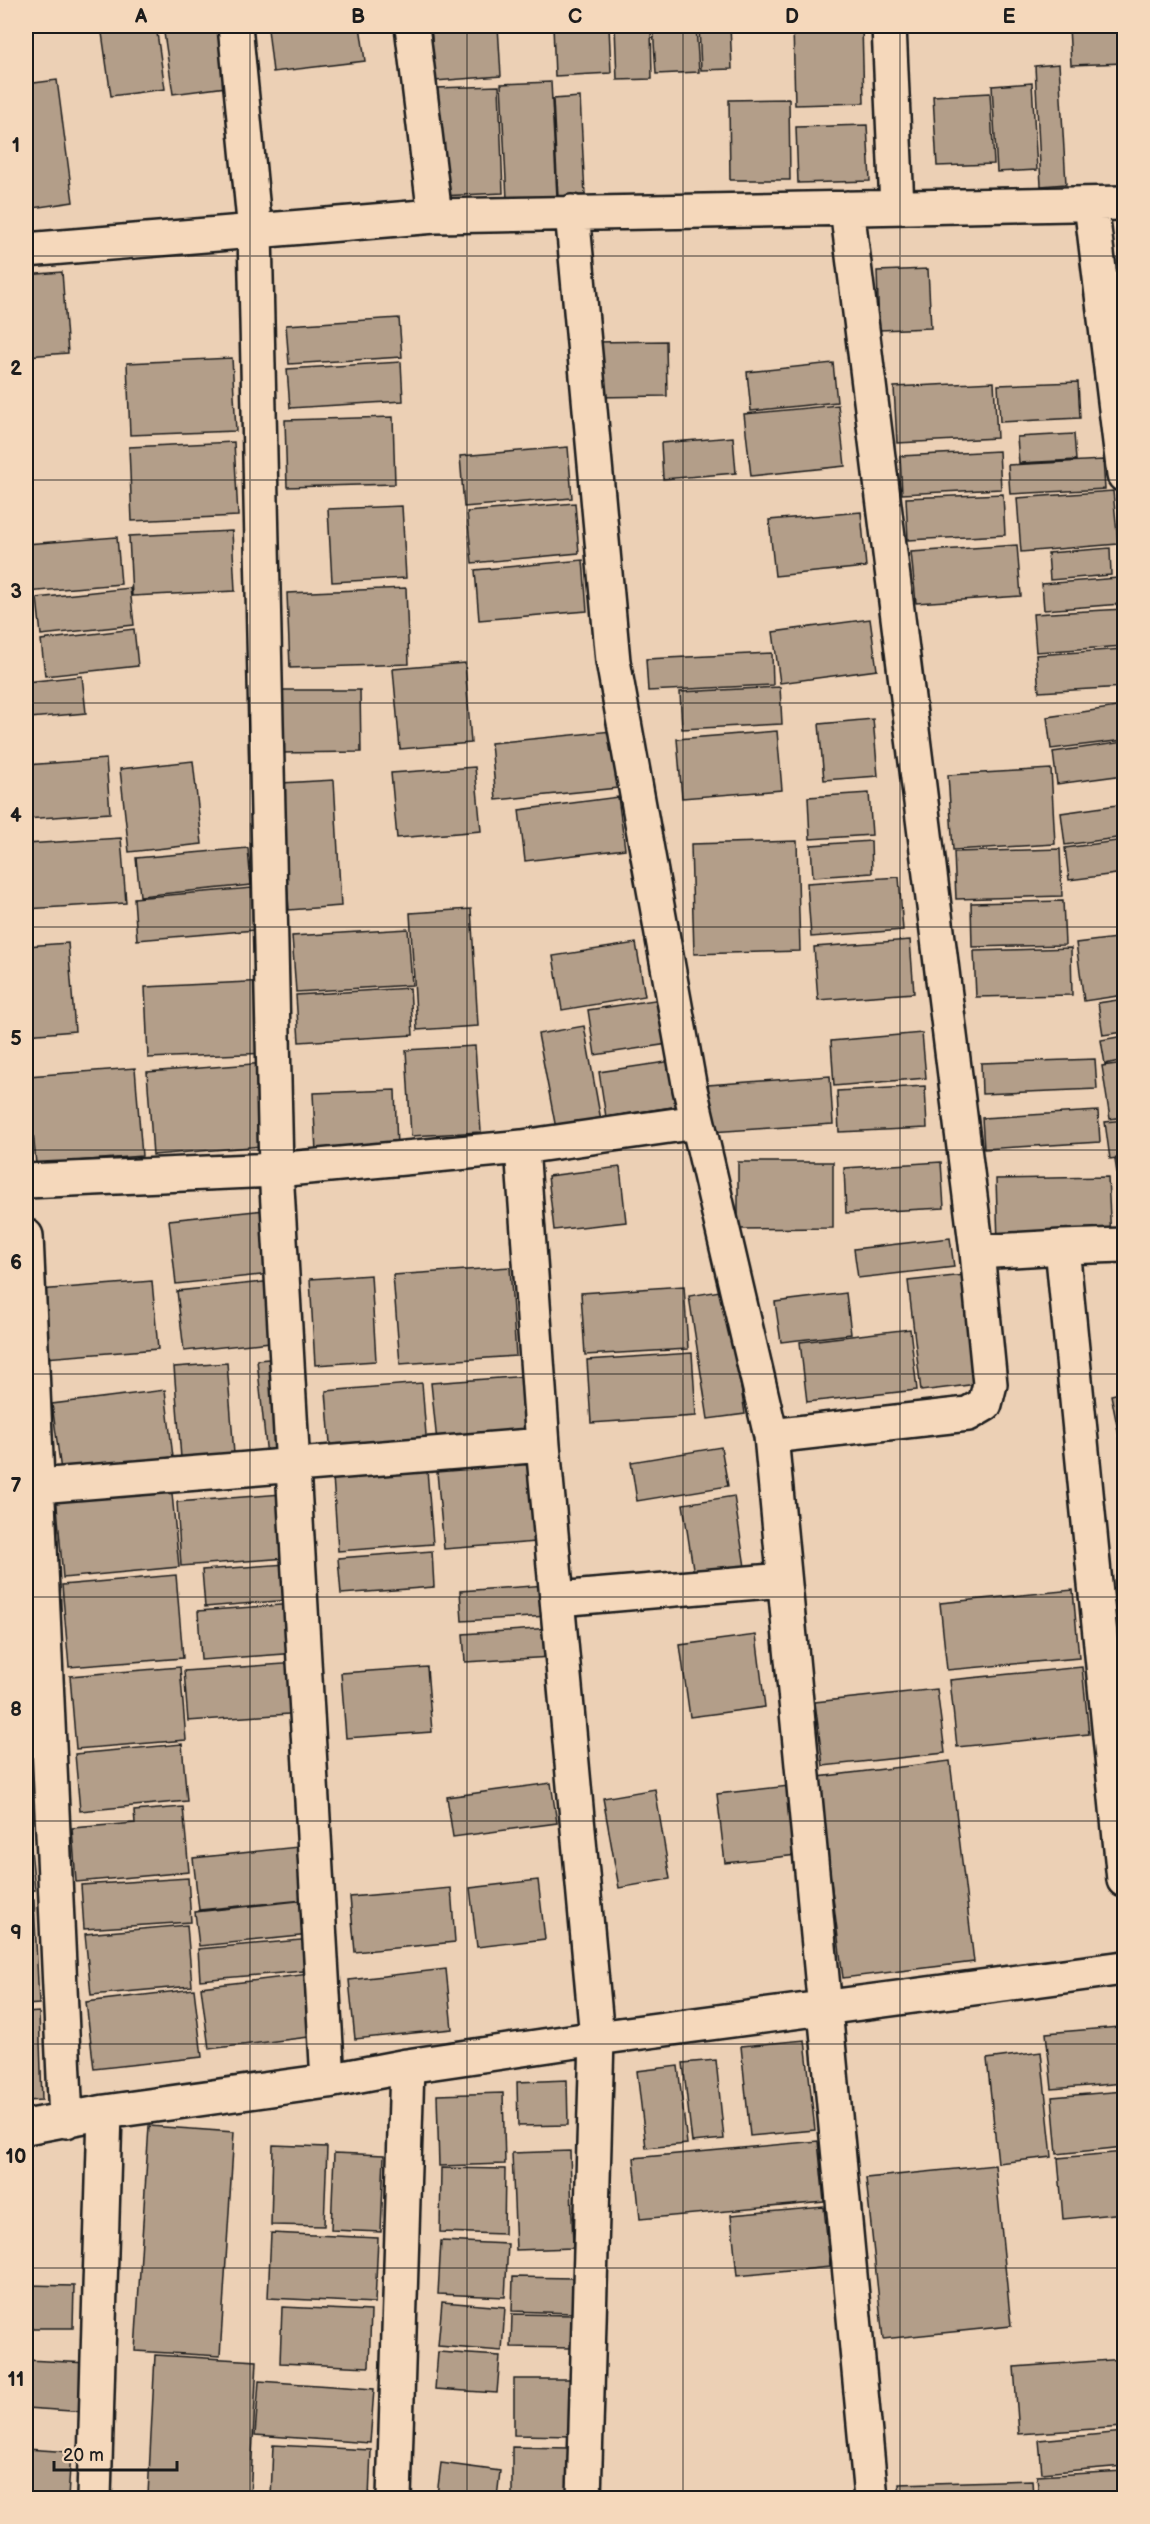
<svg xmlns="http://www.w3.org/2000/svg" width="1150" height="2524" viewBox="0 0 1150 2524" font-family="'Balsamiq Sans',sans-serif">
  <rect width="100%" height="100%" fill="#ecd0b5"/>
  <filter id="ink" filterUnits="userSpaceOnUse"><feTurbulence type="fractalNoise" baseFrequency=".0167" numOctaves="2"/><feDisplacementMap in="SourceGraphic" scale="12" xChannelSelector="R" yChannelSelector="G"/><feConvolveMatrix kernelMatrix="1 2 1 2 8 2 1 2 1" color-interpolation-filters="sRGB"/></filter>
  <g filter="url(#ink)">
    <path fill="#b39e89" stroke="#1c1c1c" stroke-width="1.5" d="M101,26H156L165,89L111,96Z
      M163,26H217L226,87L173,94Z
      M294,26H360L365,61L273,72L268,29Z
      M431,26H498L501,76L435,81Z
      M553,26H609L611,73L555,76Z
      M615,26H651L652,79L617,80Z
      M653,26H696L699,72L656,74Z
      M699,26H730L732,69L701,70Z
      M793,26H862L864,103L795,105Z
      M1069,26H1124V63L1071,65Z
      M1059,64L1066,184L1041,186L1035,66Z
      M57,80L73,202L26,209V84Z
      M551,82L557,197L507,199L501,84Z
      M1032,83L1037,170L997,172L992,86Z
      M499,86L503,193L440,196L436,88Z
      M990,93L994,164L937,166L933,96Z
      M580,97L585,195L558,197L553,99Z
      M789,99L790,180H730L729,100Z
      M867,125L870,181L798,183L796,127Z
      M928,269L931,328L879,330L877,271Z
      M62,272L68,353L26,356V275Z
      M399,318L402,357L289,364L286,325Z
      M666,341L667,396L595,397L594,342Z
      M232,358L236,431L130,435L127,363Z
      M401,362L403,401L290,408L287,369Z
      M833,363L837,402L751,411L747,372Z
      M994,382L997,438L897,443L894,387Z
      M1078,382L1080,418L1000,422L998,385Z
      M838,405L845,466L751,476L744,414Z
      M393,417L395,484L287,487L285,420Z
      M1074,434L1076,460L1019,463L1017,437Z
      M733,437L736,473L663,479L661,443Z
      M234,442L238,516L132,521L129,447Z
      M568,447L572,498L464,507L460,456Z
      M999,451L1001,489L902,494L900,456Z
      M1103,460L1105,489L1010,494L1008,465Z
      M1113,491L1118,544L1021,552L1017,498Z
      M1003,494L1005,535L908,540L906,498Z
      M575,503L579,553L472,563L467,512Z
      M402,506L406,578L332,582L328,509Z
      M861,512L866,567L775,576L769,520Z
      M232,531L235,591L132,596L129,536Z
      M117,537L121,584L26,592V544Z
      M1017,545L1021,596L916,603L911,552Z
      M1110,548L1111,575L1050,580L1048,553Z
      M583,560L587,611L479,620L475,570Z
      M1118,578L1121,604L1044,610L1042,584Z
      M130,588L134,625L41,635L37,598Z
      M406,588L409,664L290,668L287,593Z
      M1124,609V646L1036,652L1033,614Z
      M870,619L877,670L780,683L773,632Z
      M134,629L138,666L45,676L41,640Z
      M1124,649V687L1039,692L1036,655Z
      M772,653L773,685L648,691L646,659Z
      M465,663L471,743L400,749L393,669Z
      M82,676L86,713L30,718L26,682Z
      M780,687L782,724L682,729L680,692Z
      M276,690H360L361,752L277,753Z
      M1124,706V740L1051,749L1047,717Z
      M873,719L878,776L824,780L819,724Z
      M612,731L618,788L496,800L491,743Z
      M777,731L782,790L682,798L677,739Z
      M1124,742V775L1057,784L1053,752Z
      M106,759L110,813L26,819V765Z
      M193,761L202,844L129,852L120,769Z
      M475,767L481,831L397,838L391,773Z
      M1051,769L1055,844L953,850L948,775Z
      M334,780L341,906L289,910L281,783Z
      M869,793L872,835L810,839L808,797Z
      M618,797L625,849L525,861L519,810Z
      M1124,804V837L1065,845L1061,813Z
      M121,838L126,903L26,909V844Z
      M1124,840V873L1069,880L1065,848Z
      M797,841L800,951L694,954L691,844Z
      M871,841L872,873L813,877L811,845Z
      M248,848L251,885L140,896L136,858Z
      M1060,849L1062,896L956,899L954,852Z
      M899,877L903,930L811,937L807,883Z
      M252,888L255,930L137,940L134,898Z
      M1063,901L1065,945L972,947L971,903Z
      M471,909L478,1026L417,1030L410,913Z
      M408,929L412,985L296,992L292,936Z
      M1124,937V995L1084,1001L1076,943Z
      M910,940L914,993L818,1000L814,947Z
      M68,943L75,1031L26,1035V946Z
      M636,943L645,996L562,1010L553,956Z
      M1071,948L1072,995L976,997L974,951Z
      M266,981L270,1053L148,1058L145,987Z
      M410,988L413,1035L299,1042L296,995Z
      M661,999L668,1044L595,1055L588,1010Z
      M1124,999V1032L1103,1035L1098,1003Z
      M584,1026L602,1126L557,1134L538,1034Z
      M922,1033L926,1078L834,1086L831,1041Z
      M1124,1036V1060L1105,1064L1101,1040Z
      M475,1046L481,1132L411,1136L406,1050Z
      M1095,1059L1097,1089L982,1094L981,1063Z
      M672,1061L679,1106L606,1117L599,1072Z
      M268,1063L274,1145L153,1155L147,1072Z
      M1124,1063V1117L1110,1119L1102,1066Z
      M135,1068L142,1156L36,1164L28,1076Z
      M830,1076L833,1124L711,1132L708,1085Z
      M925,1086L927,1128L839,1132L837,1091Z
      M395,1090L397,1149L316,1152L313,1093Z
      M1098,1111L1100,1142L984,1149L982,1118Z
      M1124,1120V1157L1110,1159L1105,1122Z
      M1124,1159V1191L1120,1192L1115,1160Z
      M738,1162H833V1228L738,1229Z
      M941,1162L944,1208L846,1213L844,1168Z
      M620,1167L626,1222L554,1230L548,1176Z
      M1108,1177L1111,1240L998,1243L996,1179Z
      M265,1210L271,1274L176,1284L169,1220Z
      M950,1238L954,1267L858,1278L854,1249Z
      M510,1267L516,1356L400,1364L393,1275Z
      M371,1275L376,1361L315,1365L310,1279Z
      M964,1275L977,1384L921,1391L908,1281Z
      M152,1281L158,1349L45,1358L39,1290Z
      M273,1281L280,1341L184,1351L177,1291Z
      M684,1286L688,1349L585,1355L581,1293Z
      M726,1290L745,1414L708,1419L689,1296Z
      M846,1293L851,1334L781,1342L775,1302Z
      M910,1329L917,1390L807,1402L800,1342Z
      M692,1353L696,1416L591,1423L587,1360Z
      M282,1358L293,1464L268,1466L257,1360Z
      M227,1363L234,1454L181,1458L174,1367Z
      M527,1376L531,1434L437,1442L431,1383Z
      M422,1383L427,1448L331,1456L326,1391Z
      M165,1390L173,1457L61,1471L52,1404Z
      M1124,1392V1461L1111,1395Z
      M721,1447L728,1486L637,1501L631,1462Z
      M541,1453L549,1541L444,1549L436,1461Z
      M427,1470L433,1544L338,1551L333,1476Z
      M171,1483L179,1567L63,1578L56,1494Z
      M282,1494L287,1558L181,1566L177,1502Z
      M734,1496L745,1567L694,1575L683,1504Z
      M432,1551L434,1587L341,1594L338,1558Z
      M287,1564L290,1600L205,1607L202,1570Z
      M176,1575L183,1658L69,1667L62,1585Z
      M547,1585L549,1616L462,1621L460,1591Z
      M1073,1590L1079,1658L947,1670L940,1603Z
      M294,1604L298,1653L201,1660L198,1611Z
      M1124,1613V1675L1115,1615Z
      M550,1628L552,1657L465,1662L463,1634Z
      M756,1635L765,1707L690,1717L680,1645Z
      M299,1663L303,1713L188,1721L184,1671Z
      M180,1667L186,1740L76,1749L70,1676Z
      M427,1667L432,1732L346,1738L341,1673Z
      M1082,1667L1089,1734L957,1747L950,1680Z
      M26,1680H36L38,1769H26Z
      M937,1689L945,1753L823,1766L815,1702Z
      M182,1744L187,1801L80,1811L75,1754Z
      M950,1761L974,1962L843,1978L818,1777Z
      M551,1783L557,1823L453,1837L447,1797Z
      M789,1786L797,1855L725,1863L717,1794Z
      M655,1789L670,1879L619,1888L603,1798Z
      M183,1807L189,1872L76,1882L72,1828L135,1823L134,1811Z
      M30,1839L35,1890L26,1891V1840Z
      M308,1846L314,1899L199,1910L193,1858Z
      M188,1878L191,1922L84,1929L81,1885Z
      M538,1880L545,1939L477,1947L470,1888Z
      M451,1888L455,1942L355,1952L350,1897Z
      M26,1900H34L39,2004L26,2005Z
      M307,1900L310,1935L199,1946L195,1912Z
      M187,1925L192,1986L91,1995L85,1934Z
      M312,1939L315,1970L200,1980L198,1949Z
      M446,1969L452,2029L355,2039L349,1980Z
      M309,1974L317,2036L209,2049L201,1987Z
      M194,1989L202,2057L94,2069L86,2002Z
      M39,2012L42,2100L26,2101V2013Z
      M1119,2027L1124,2083L1052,2089L1046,2033Z
      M805,2040L815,2130L750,2136L741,2046Z
      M1041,2052L1052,2157L998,2163L987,2059Z
      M716,2060L724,2139L692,2142L683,2063Z
      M678,2066L687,2144L646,2148L637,2071Z
      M567,2080L568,2125L518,2126L517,2082Z
      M1124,2091V2147L1057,2154L1052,2097Z
      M503,2093L505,2164L439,2166L437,2095Z
      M149,2126L234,2132L220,2356L135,2351Z
      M818,2141L824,2202L640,2219L634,2158Z
      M273,2145L327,2147L324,2226L271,2225Z
      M570,2151L573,2248L516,2250L512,2153Z
      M1124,2152V2213L1063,2219L1058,2158Z
      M334,2153L384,2155L381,2232L331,2230Z
      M995,2165L1011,2326L883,2339L866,2178Z
      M441,2168L505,2169L504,2234L440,2232Z
      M824,2207L830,2267L737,2276L731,2215Z
      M271,2233L378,2238L375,2303L268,2298Z
      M441,2241L508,2244L505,2297L438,2294Z
      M513,2277L574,2278L573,2313L512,2311Z
      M26,2285L74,2286L73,2328H26Z
      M442,2302L505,2307L502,2351L438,2346Z
      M282,2307L371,2311L369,2367L280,2363Z
      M512,2314L573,2315L572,2348L511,2347Z
      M438,2352L500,2356L497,2393L435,2389Z
      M155,2355L257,2361L250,2498L148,2495Z
      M1124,2359V2427L1019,2434L1014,2367Z
      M26,2360L89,2363L86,2412L26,2408Z
      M514,2379H575L574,2436L514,2435Z
      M259,2381L374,2389L370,2443L255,2435Z
      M1124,2432V2466L1042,2473L1039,2440Z
      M273,2445L371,2450L369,2498H271Z
      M512,2447L570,2448L569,2498H512Z
      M26,2449L71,2452L68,2498H26Z
      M441,2463L500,2471L497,2498L437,2495Z
      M1124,2471V2498H1039L1037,2476Z
      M1032,2480L1033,2498H900L899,2484Z"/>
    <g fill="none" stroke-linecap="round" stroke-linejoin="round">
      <defs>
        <path id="minor" d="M235,26L255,232L276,1170L328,2081
          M412,26L435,216
          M889,26L897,207
          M1091,204L1124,475
          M572,212L613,661L690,1089L771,1436L871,2498
          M26,250L435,216L1124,203
          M522,1147L697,1122
          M26,1181L276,1170L522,1147L543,1445L597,2038L584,2498
          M26,1236L66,2121
          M1124,1245L1062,1247L1124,1880
          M977,1252L1062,1247
          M771,1436L968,1414L985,1404L990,1384L977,1252L847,208
          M26,1487L543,1445
          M558,1599L783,1580
          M26,2127L105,2112L328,2081L407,2066L597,2038L1124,1968
          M94,2498L105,2112
          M394,2498L407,2066"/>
      </defs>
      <use href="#minor" stroke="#1c1c1c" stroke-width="38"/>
      <use href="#minor" stroke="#f5d8bb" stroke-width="33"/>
    </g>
  </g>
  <path fill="none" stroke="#1c1c1c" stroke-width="1.5" stroke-opacity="0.55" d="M250,26V2498M467,26V2498M683,26V2498M900,26V2498M26,256H1124M26,480H1124M26,703H1124M26,927H1124M26,1150H1124M26,1374H1124M26,1597H1124M26,1821H1124M26,2044H1124M26,2268H1124"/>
  <rect width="1150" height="2524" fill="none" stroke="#f5d8bb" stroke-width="66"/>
  <path d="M54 2461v9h123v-9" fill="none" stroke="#1c1c1c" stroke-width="3"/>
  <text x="63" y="2461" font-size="18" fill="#1c1c1c" stroke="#f5d8bb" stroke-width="4.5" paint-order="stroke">20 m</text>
  <rect x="33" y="33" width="1084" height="2458" fill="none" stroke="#1c1c1c" stroke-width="2"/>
  <g font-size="20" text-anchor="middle" font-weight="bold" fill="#1c1c1c">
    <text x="141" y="23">A</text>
    <text x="358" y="23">B</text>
    <text x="575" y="23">C</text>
    <text x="792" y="23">D</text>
    <text x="1009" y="23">E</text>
    <text x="16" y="152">1</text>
    <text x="16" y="375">2</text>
    <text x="16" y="598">3</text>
    <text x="16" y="822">4</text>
    <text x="16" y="1045">5</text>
    <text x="16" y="1269">6</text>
    <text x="16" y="1492">7</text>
    <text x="16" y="1716">8</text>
    <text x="16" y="1939">9</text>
    <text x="16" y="2163">10</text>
    <text x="16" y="2386">11</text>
  </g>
</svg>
